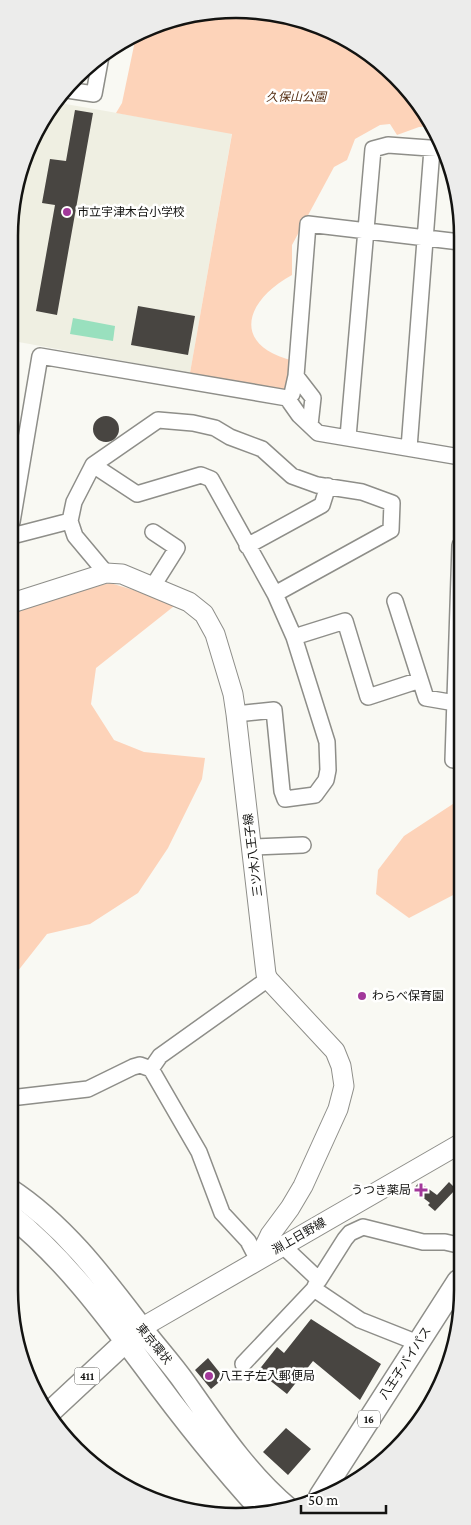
<svg xmlns="http://www.w3.org/2000/svg" width="471" height="1525" viewBox="0 0 471 1525" font-family="'Crimson Pro','Noto Sans JP',serif">
  <rect width="100%" height="100%" fill="#f9f9f3"/>
  <path fill="#efefe2" d="M54,102L232,133L190,373L13,341V191L47,109Z"/>
  <path fill="#fdd3b9" d="M192,13H280L349,39L406,86L433,126L419,127L397,135L390,124L380,125L355,139L347,160L334,167L292,245V275C244,301 231,346 294,361L288,390L284,393L190,373L232,134L116,113L122,103L136,36Z
    M110,583L178,603L96,668L91,704L114,740L144,752L205,758L202,779L168,848L138,893L90,924L47,934L10,981L11,608Z
    M459,800V892L409,918L376,894L378,870L404,836Z"/>
  <path fill="#99e0be" d="M73,318L115,326L113,341L70,334Z"/>
  <path fill="#484541" d="M75,110L93,113L57,315L36,311L55,205L42,203L50,159L66,161Z
    M138,306L195,316L188,355L131,345Z
    M93 429a13 13 0 1 1 26 0a13 13 0 1 1-26 0Z
    M419,1182L437,1195L449,1182L456,1189L435,1211L428,1205L430,1203L413,1190Z
    M311,1319L381,1364L360,1400L313,1361L287,1394L258,1371L277,1347L284,1353Z
    M208,1358L224,1378L211,1389L195,1370Z
    M286,1428L311,1449L288,1475L263,1452Z"/>
  <g fill="none" stroke-linecap="round" stroke-linejoin="round">
    <defs>
      <path id="minor" d="M67,90L94,94L101,56
        M296,376L313,398L310,425
        M348,437L373,149L388,145L443,149
        M409,448L432,149
        M460,457L318,433L299,415L287,398L292,394L296,376L308,224L460,242
        M93,465L137,494L201,475L211,479L275,594L294,637L327,742L328,770L326,780L315,795L285,799L282,791L274,710L236,714
        M12,522L40,356L287,398
        M153,532L177,548L153,586
        M12,536L70,521
        M247,546L322,505L328,486
        M106,573L75,536L70,521L74,502L93,465L158,420L193,423L215,428L230,437L262,449L292,476L317,485L362,492L392,503L391,530L275,594
        M395,601L426,698L455,703
        M294,637L345,621L368,697L420,680
        M459,760H453L460,545
        M251,847L303,845
        M10,1098L88,1089L133,1067L140,1065L151,1069
        M283,1246L319,1280L345,1239L350,1233L363,1227L423,1242H445L458,1245
        M258,1260L248,1241L222,1213L199,1152L151,1069L160,1056L268,979
        M314,1289L360,1320L418,1343
        M243,1364L314,1289L317,1282"/>
      <path id="major" d="M12,603L106,573L122,574L189,602L204,614L215,634L233,694L236,714L266,974L268,979L335,1051L341,1066L344,1086L338,1109L303,1186L290,1208L270,1235L258,1260
        M141,1328L458,1145"/>
      <path id="highway" d="M9,1189C63,1224 102,1276 140,1326C154,1345 171,1363 185,1383C216,1427 247,1474 289,1509
        M9,1214C62,1256 104,1312 145,1367C181,1416 220,1465 262,1511
        M49,1413L137,1331
        M320,1496L458,1281"/>
    </defs>
    <use href="#minor" stroke="#8e8e89" stroke-width="18"/>
    <use href="#major" stroke="#8e8e89" stroke-width="21"/>
    <use href="#highway" stroke="#8e8e89" stroke-width="24"/>
    <use href="#minor" stroke="#fff" stroke-width="15"/>
    <use href="#major" stroke="#fff" stroke-width="19"/>
    <use href="#highway" stroke="#fff" stroke-width="21"/>
  </g>
  <g fill="#a2389a" stroke="#fffffe" stroke-width="2">
    <circle cx="67" cy="212" r="5"/>
    <circle cx="362" cy="996" r="5"/>
    <path d="M418.5 1182.5h5v5h5v5h-5v5h-5v-5h-5v-5h5z"/>
    <circle cx="209" cy="1376" r="5"/>
  </g>
  <g text-anchor="middle" stroke-width="5" stroke-linejoin="round" paint-order="stroke">
    <g fill="#fffffe" stroke="#5a5a58" stroke-width="1">
      <rect x="74.5" y="1367.5" width="25" height="17" rx="4"/>
      <rect x="358" y="1410.5" width="22" height="17" rx="4"/>
    </g>
    <g font-size="11" font-weight="bold" fill="#131311">
      <text x="87" y="1380">411</text>
      <text x="369" y="1423">16</text>
    </g>
    <g font-size="12" font-style="italic" fill="#532c11" stroke="#fffffe">
      <text x="296" y="101">久保山公園</text>
    </g>
    <g font-size="12" fill="#131311" stroke="#fffffe" text-anchor="start">
      <text x="77" y="216">市立宇津木台小学校</text>
      <text x="372" y="1000">わらべ保育園</text>
      <text x="411" y="1194" text-anchor="end">うつき薬局</text>
      <text x="219" y="1380">八王子左入郵便局</text>
    </g>
    <g font-size="12" fill="#131311" stroke="#fffffe">
      <text transform="translate(253 855) rotate(-97)" y="4">三ツ木八王子線</text>
      <text transform="translate(299 1236) rotate(-30)" y="4">淵上日野線</text>
      <text transform="translate(154 1344) rotate(51)" y="4">東京環状</text>
      <text transform="translate(405 1363) rotate(-57)" y="4">八王子バイパス</text>
    </g>
  </g>
  <path d="M0 0H471V1525H0ZM236 18H236A218 218 0 0 1 454 236V1290A218 218 0 0 1 236 1508H236A218 218 0 0 1 18 1290V236A218 218 0 0 1 236 18Z" fill="#ececeb" fill-rule="evenodd"/>
  <path fill="none" stroke="#131311" stroke-width="2.5" d="M236 18H236A218 218 0 0 1 454 236V1290A218 218 0 0 1 236 1508H236A218 218 0 0 1 18 1290V236A218 218 0 0 1 236 18Z"/>
  <path d="M301 1505v8h85v-8" fill="none" stroke="#131311" stroke-width="2.5"/>
  <text x="308" y="1505" font-size="15" fill="#131311" stroke="#fffffe" stroke-width="4" paint-order="stroke">50 m</text>
</svg>
